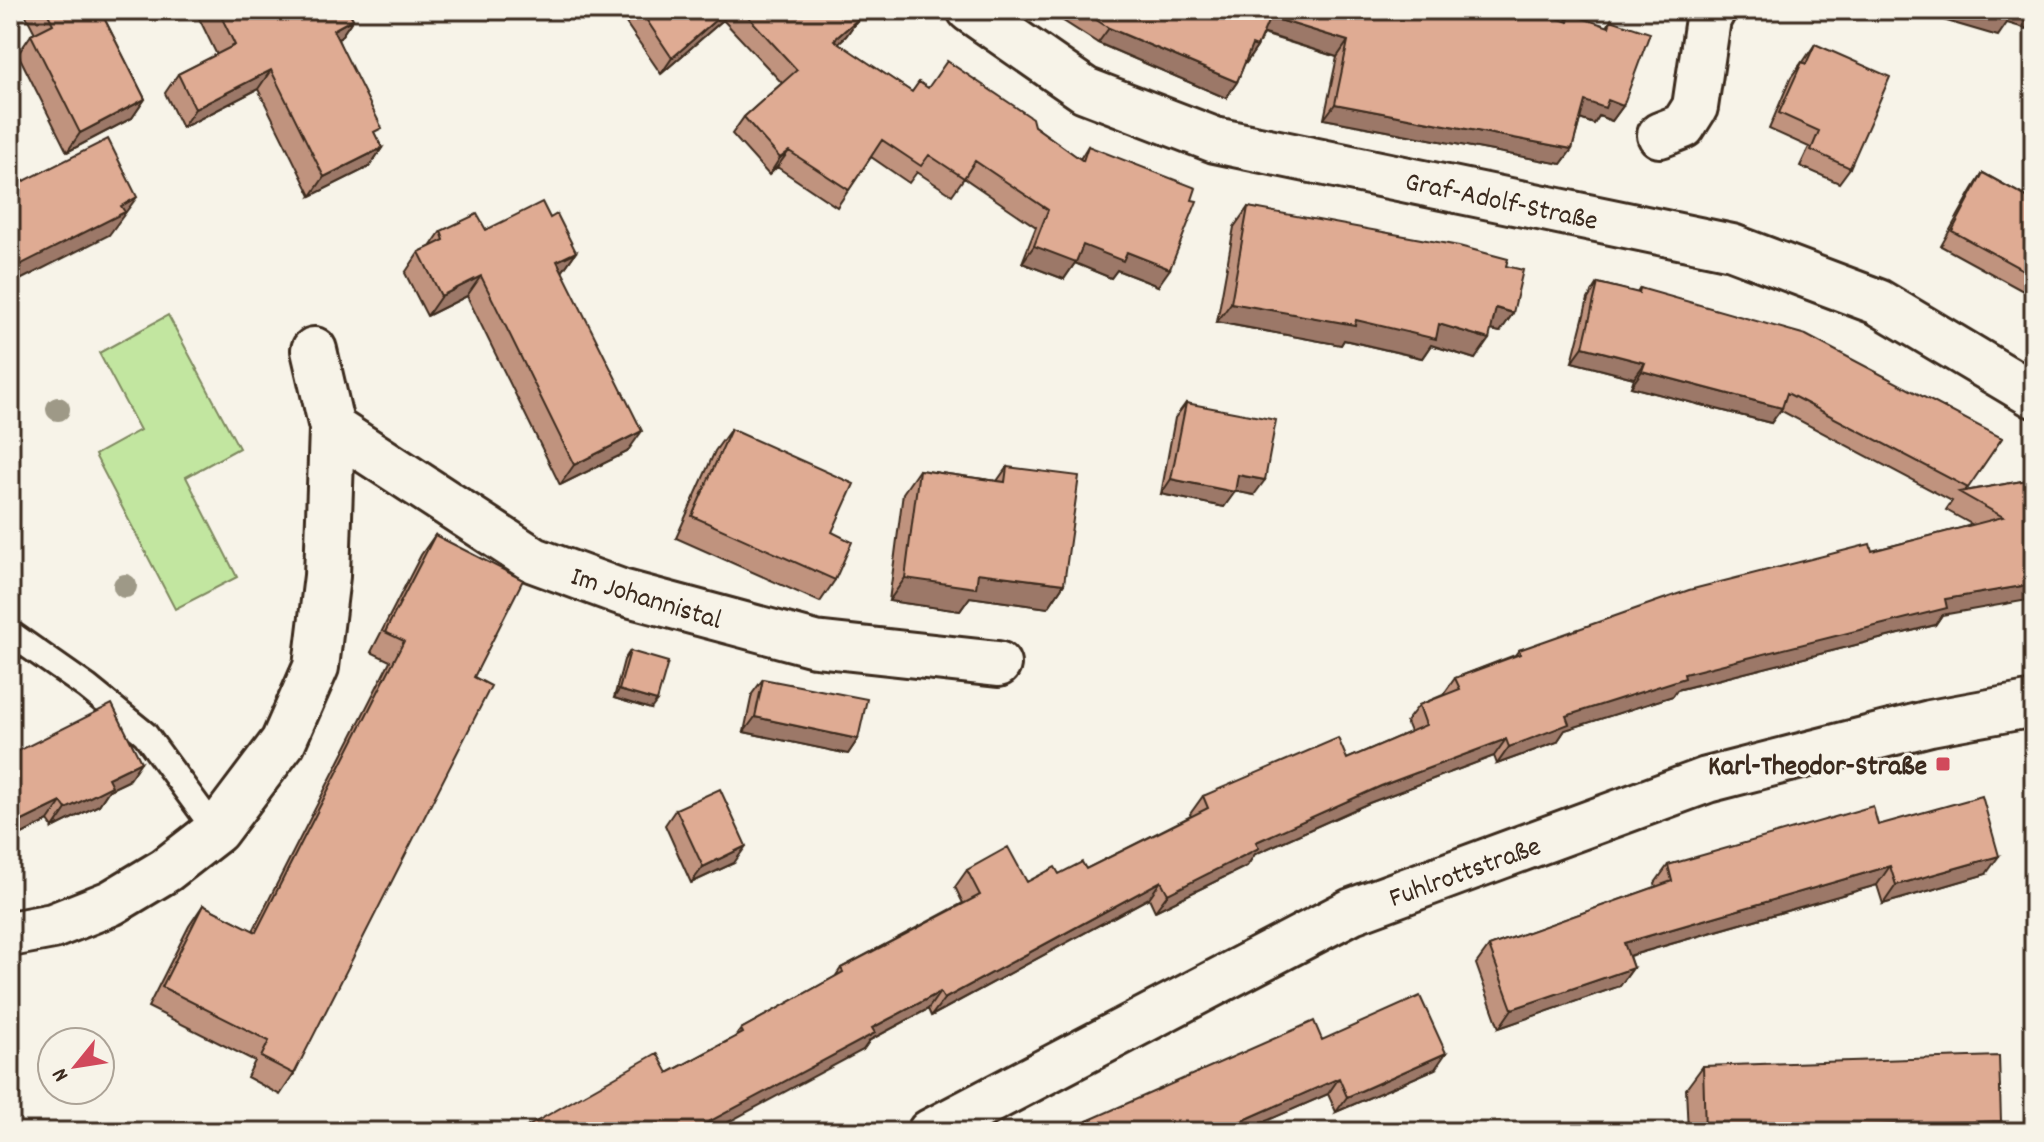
<svg xmlns="http://www.w3.org/2000/svg" width="2044" height="1142" viewBox="0 0 2044 1142" font-family="Dekko,sans-serif">
  <rect width="100%" height="100%" fill="#f7f3e8"/>
  <filter id="ink" filterUnits="userSpaceOnUse"><feTurbulence type="fractalNoise" baseFrequency=".0125" numOctaves="2"/><feDisplacementMap in="SourceGraphic" scale="16" xChannelSelector="R" yChannelSelector="G"/><feConvolveMatrix kernelMatrix="1 2 1 2 8 2 1 2 1" color-interpolation-filters="sRGB"/></filter>
  <g filter="url(#ink)">
    <path fill="#c2e6a0" stroke="#7e885f" stroke-width="2" d="M168,315L239,448L186,477L237,577L175,609L95,455L140,430L99,353Z"/>
    <g fill="none" stroke-linecap="round" stroke-linejoin="round">
      <defs>
        <path id="service" d="M10,633L87,687L145,734L216,831"/>
        <path id="minor" d="M970,10L1085,90L1215,140L1732,247L1878,302L2034,395
          M1660,135L1683,126L1695,107L1708,19L1713,10
          M332,428L534,560L621,592L815,644L998,664
          M10,934L53,926L111,903L166,870L216,831L283,742L316,667L327,576L332,428L314,350
          M930,1132L1352,911L1707,780L1930,723L2034,704"/>
      </defs>
      <use href="#service" stroke="#3b2a1e" stroke-width="30"/>
      <use href="#minor" stroke="#3b2a1e" stroke-width="50"/>
      <use href="#service" stroke="#f7f3e8" stroke-width="24"/>
      <use href="#minor" stroke="#f7f3e8" stroke-width="44"/>
    </g>
    <g fill="#9e9987">
      <circle cx="58" cy="409" r="12"/>
      <circle cx="125" cy="586" r="12"/>
    </g>
    <path fill="#c0937e" stroke="#3b2a1e" stroke-width="2" d="M23,10H100L145,99L132,118L67,152L18,54L31,35L35,33Z
      M195,10H348L353,19L340,38L338,39L376,137L382,148L369,167L311,196L258,89L182,128L165,93L178,74L217,55Z
      M617,10H850L858,19L846,36L838,43L912,92L919,82L928,88L1034,126L1080,159L1088,146L1158,286L1117,270L1111,278L1075,263L1064,279L1022,263L1036,227L964,178L952,195L917,172L909,183L871,157L837,207L777,167L769,175L732,134L744,117L782,83L723,20L661,74Z
      M1046,10H1533L1565,22L1570,14L1607,27L1611,20L1623,106L1612,121L1599,116L1594,124L1580,119L1572,149L1561,164L1324,119L1337,57L1263,34L1257,47L1246,63L1245,62L1237,82L1226,98L1098,43Z
      M1815,44L1850,168L1839,183L1800,166L1809,147L1769,129L1791,77L1802,62H1803Z
      M1983,173L2034,201V297L1941,246L1973,189Z
      M1248,207L1506,266L1513,313L1500,332L1491,330L1475,359L1431,345L1422,358L1344,340L1341,345L1217,322L1234,227Z
      M550,218L576,252L562,272L627,452L560,485L467,296L427,316L405,273L419,252L430,247L441,231L486,230Z
      M1598,283L1637,293L1640,288L2002,438L1965,491L2034,479L1935,625L1677,690L1673,696L1565,730L1557,742L1497,764L1494,756L1369,803L1255,854L1247,866L1155,911L1149,898L931,1016L928,1009L870,1040L863,1050L668,1073L735,1037L741,1029L835,977L841,968L963,903L955,887L967,870L1027,882L1086,869L1191,816L1190,814L1203,796L1347,759L1410,732L1406,722L1419,705L1443,695L1455,678L1515,655L1519,650L1872,551L1973,525L1946,510L1952,501L1780,410L1771,423L1631,387L1634,378L1572,362L1588,299Z
      M1186,403L1254,495L1235,491L1224,507L1161,494L1175,418Z
      M731,429L835,580L820,602L676,538L715,451Z
      M1007,467L1064,584L1048,608L970,597L960,611L889,601L903,493L919,470L997,481Z
      M435,535L474,677L294,1074L280,1095L247,1077L255,1061L148,1007L189,926L203,905L253,931L390,661L371,652L421,555Z
      M630,651L651,709L614,698L624,660Z
      M763,679L858,739L848,754L744,732L752,694Z
      M10,755L128,781L109,790L99,805L53,828L48,821L10,840Z
      M676,809L734,863L691,883L665,825Z
      M1878,825L1986,874L1883,904L1877,885L1629,956L1633,968L1620,986L1499,1028L1476,964L1489,946L1656,887L1655,883L1668,865Z
      M1322,1040L1435,1069L1336,1112L1328,1094L1241,1132H1080L1087,1121Z
      M1703,1066L1993,1132H1688L1686,1089Z"/>
    <path fill="#9c7867" stroke="#3b2a1e" stroke-width="2" d="M727,10H730L723,20L661,74L672,58Z
      M1909,10H2034V31L2007,23L1998,36Z
      M1270,17L1348,41L1337,57L1259,32Z
      M353,19L340,38L319,48L333,30Z
      M858,19L846,36L823,57L834,40Z
      M1109,28L1237,82L1226,98L1098,43Z
      M1252,45L1257,47L1246,63L1241,61Z
      M271,70L258,89L182,128L195,109Z
      M145,99L132,118L67,152L80,133Z
      M1608,100L1623,106L1612,121L1599,116L1594,124L1574,117L1585,101Z
      M1335,104L1572,149L1561,164L1324,119Z
      M382,148L369,167L311,196L324,177Z
      M789,151L777,167L769,175L780,158Z
      M137,197L109,235L10,285V270Z
      M1083,245L1127,252L1170,269L1158,286L1117,270L1111,278L1075,263L1064,279L1022,263L1034,246Z
      M576,252L562,272L557,261Z
      M481,276L467,296L427,316L441,296Z
      M1231,303L1356,320L1439,324L1489,339L1475,359L1431,345L1422,358L1344,340L1341,345L1217,322Z
      M1496,308L1513,313L1500,332L1482,328Z
      M1583,347L1645,363L1634,378L1572,362Z
      M1642,371L1782,408L1771,423L1631,387Z
      M642,431L627,452L560,485L574,465Z
      M1238,475L1265,480L1254,495L1228,490Z
      M1171,479L1235,492L1224,507L1161,494Z
      M978,573L1064,584L1048,608L970,597L960,611L889,601L905,578Z
      M2034,584V599L1942,615L1935,625L1677,690L1673,696L1565,730L1557,742L1497,764L1509,747L1566,716L1684,674L1945,599Z
      M619,690L657,701L651,709L614,698Z
      M755,717L858,739L848,754L744,732Z
      M1506,739L1494,756L1369,803L1255,854L1247,866L1155,911L1168,894L1256,842L1381,786Z
      M141,762L128,781L109,790L99,805L53,828L66,809L108,778Z
      M61,802L48,821L10,840V827Z
      M746,846L734,863L691,883L703,867Z
      M1999,856L1986,874L1883,904L1896,885Z
      M1890,866L1877,885L1611,961L1624,943Z
      M1161,881L1149,898L931,1016L944,999Z
      M1633,968L1620,986L1499,1028L1512,1009Z
      M940,992L928,1009L870,1040L863,1050L710,1132H690L872,1028Z
      M1446,1053L1435,1069L1336,1112L1347,1097Z
      M1339,1078L1328,1094L1241,1132H1217Z
      M2001,1121L1993,1132H1704L1705,1131Z"/>
    <path fill="#dfab93" stroke="#3b2a1e" stroke-width="2" d="M46,10H100L145,99L80,133L31,35L53,24Z
      M218,10H348L353,19L333,30L382,128L374,132L382,148L324,177L271,70L195,109L178,74L235,45Z
      M640,10H727L672,58Z
      M742,10H850L858,19L834,40L912,92L919,82L928,88L947,61L1032,118L1034,126L1083,161L1088,146L1196,188L1192,200L1197,201L1170,269L1127,252L1123,261L1083,245L1076,262L1034,246L1048,210L975,161L964,178L929,155L921,166L882,140L849,190L789,151L780,158L744,117L797,70Z
      M1081,10H1533L1568,22L1570,14L1609,27L1611,20L1650,33L1623,106L1608,100L1605,108L1585,101L1572,149L1335,104L1348,41L1270,17L1257,47L1252,45L1237,82L1109,28Z
      M1982,10H2013L2010,18Z
      M1815,44L1890,77L1850,168L1811,150L1819,131L1779,113L1802,62L1806,64Z
      M108,139L137,197L121,206L125,212L10,270V188Z
      M1983,173L2034,201V276L1952,231Z
      M542,202L550,218L557,214L576,252L557,261L642,431L574,465L481,276L441,296L419,252L444,240L441,231L477,214L486,230Z
      M1248,207L1459,246L1508,259L1506,266L1523,270L1513,313L1496,308L1489,339L1439,324L1436,339L1356,320L1355,325L1231,303Z
      M1598,283L1639,293L1640,288L1806,335L2002,438L1968,488L1787,393L1782,408L1642,371L1645,363L1583,347Z
      M1186,403L1276,420L1265,480L1238,475L1235,492L1171,479Z
      M731,429L854,484L832,532L852,542L835,580L692,516Z
      M1007,467L1079,476L1064,584L978,573L976,588L905,578L919,470L1005,482Z
      M2034,479V584L1945,599L1947,608L1684,674L1685,678L1566,716L1569,724L1509,747L1506,739L1381,786L1256,842L1259,848L1168,894L1161,881L944,999L940,992L872,1028L875,1033L690,1132H518L657,1053L668,1073L743,1033L741,1029L843,972L841,968L980,895L967,870L1008,847L1027,882L1055,867L1059,874L1082,862L1086,869L1208,808L1203,796L1338,738L1347,759L1426,725L1419,705L1460,689L1455,678L1520,654L1519,650L1689,590L1870,544L1872,551L2003,517L1959,492Z
      M435,535L523,580L474,677L491,686L294,1074L261,1057L269,1041L162,987L203,905L256,932L404,641L385,632Z
      M630,651L668,662L657,701L619,690Z
      M763,679L867,699L858,739L755,717Z
      M112,704L141,762L108,778L112,786L66,809L61,802L10,827V755Z
      M720,789L746,846L703,867L676,809Z
      M1982,796L1999,856L1896,885L1890,866L1624,943L1633,968L1512,1009L1489,946L1672,881L1668,865L1873,806L1878,825Z
      M1420,996L1446,1053L1347,1097L1339,1078L1217,1132H1093L1087,1121L1314,1021L1322,1040Z
      M1999,1056L2001,1121L1705,1131L1703,1066Z"/>
  </g>
  <rect fill="#d1495b" stroke="#f7f3e8" stroke-width="3" x="1935" y="756" width="16" height="16" rx="4"/>
  <g text-anchor="middle" stroke-width="6" stroke-linejoin="round" paint-order="stroke">
    <g font-size="28" fill="#3b2a1e" stroke="#f7f3e8">
      <text transform="translate(1502 199) rotate(12)" y="10">Graf-Adolf-Straße</text>
      <text transform="translate(647 596) rotate(17)" y="10">Im Johannistal</text>
      <text transform="translate(1464 870) rotate(-20)" y="10">Fuhlrottstraße</text>
    </g>
    <g font-size="28" font-weight="bold" fill="#3b2a1e" stroke="#f7f3e8" text-anchor="end">
      <text x="1927" y="774">Karl-Theodor-Straße</text>
    </g>
  </g>
  <rect width="2044" height="1142" fill="none" stroke="#f7f3e8" stroke-width="40"/>
  <rect x="20" y="20" width="2004" height="1102" fill="none" stroke="#3b2a1e" stroke-width="3" filter="url(#ink)"/>
  <g transform="translate(76 1066) rotate(240)"><circle r="38" fill="#f7f3e8" stroke="#aca397" stroke-width="2"/>
  <path d="M0-6L14 30L0 20L-14 30Z" fill="#d1495b"/>
  <text y="-12" font-size="22" font-weight="bold" text-anchor="middle" fill="#3b2a1e">N</text>
  </g>
</svg>
